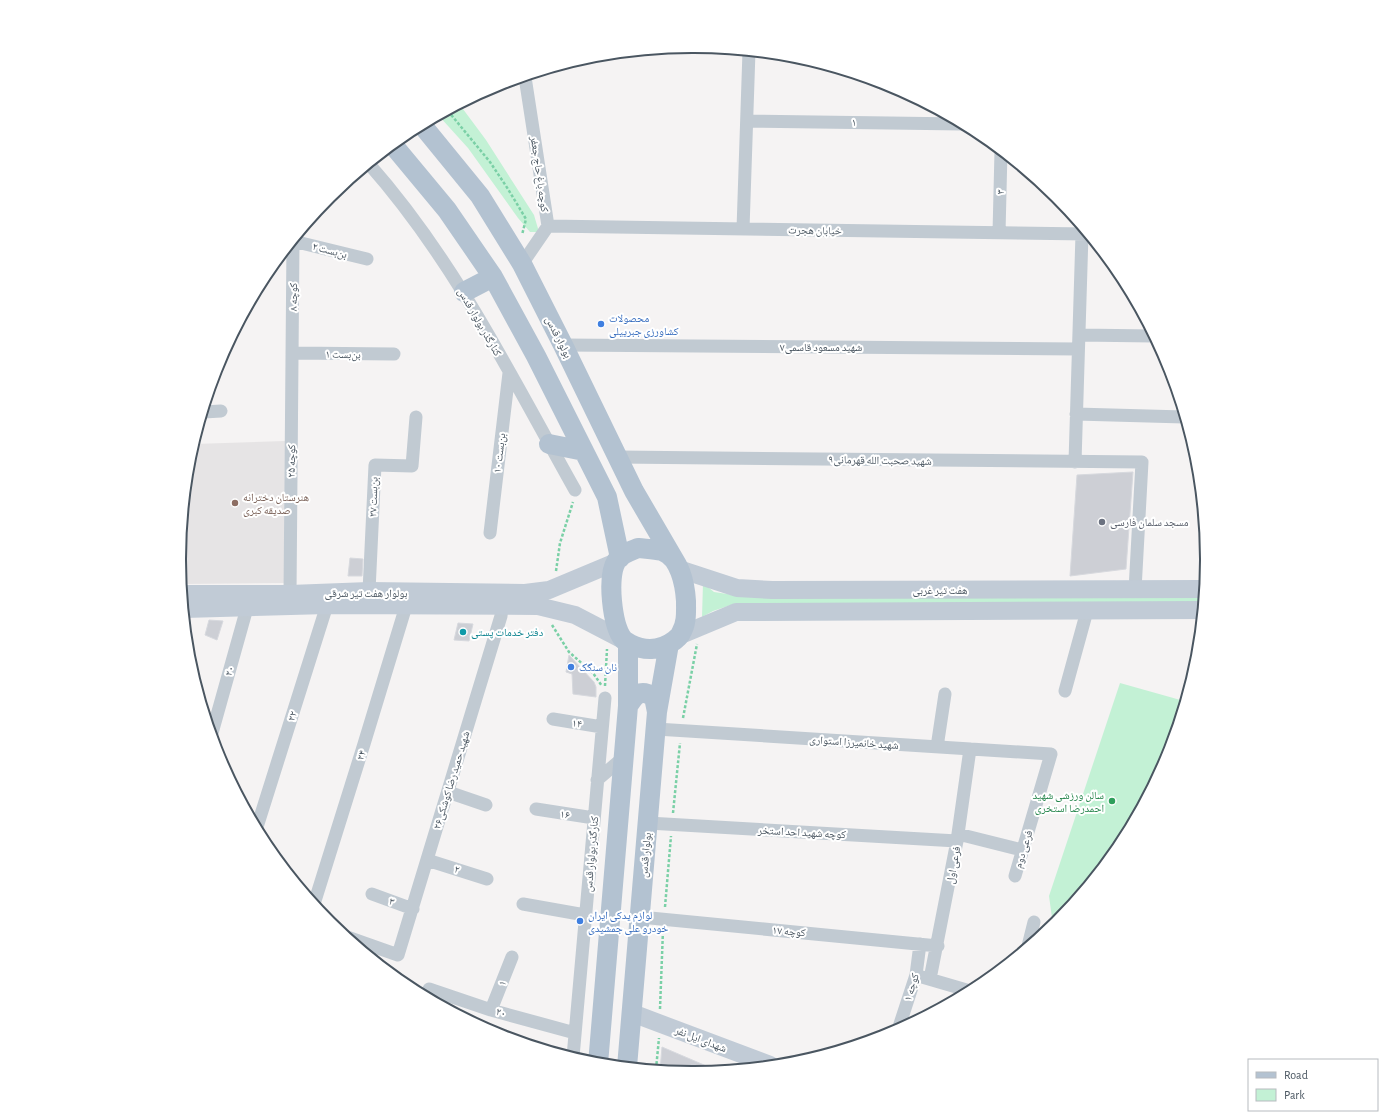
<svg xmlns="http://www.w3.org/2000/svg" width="1386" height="1119" viewBox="0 0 1386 1119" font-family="'Alegreya Sans','Noto Naskh Arabic',sans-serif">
  <rect width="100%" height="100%" fill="#f5f3f3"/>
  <path fill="#e6e4e5" d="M285,441L284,583L182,584L180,564L181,548L189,459L194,444Z"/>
  <path fill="#c3f1d5" d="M460,105L486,140L534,215L539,232H530L518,218L468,148L439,116Z
    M703,583L714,592L747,597L1203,596L1202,604L737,603L713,611L702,617Z
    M1120,683L1184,701L1167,756L1120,845L1053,925L1049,896Z"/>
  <path fill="#cdcfd5" stroke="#d7d9de" d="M1133,472L1126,569L1070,576L1077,475Z
    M350,558L363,559L362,576H348Z
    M209,620L223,621L217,640L205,635Z
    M458,623L473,624L469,641L454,640Z
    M569,655L594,682L596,687V697L573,694L572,674L566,672Z
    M662,1047L718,1071L693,1073L660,1070Z"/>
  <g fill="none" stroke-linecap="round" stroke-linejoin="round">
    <path stroke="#7ad0a6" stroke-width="2.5" stroke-dasharray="3 2" stroke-linecap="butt" d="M448,111L490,162L508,189L526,219L522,235
      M556,571L560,543L573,502
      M552,625L569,652L593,673L602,686
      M605,686L607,649
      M683,718L697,644
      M673,813L680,743
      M665,907L671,836
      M660,1009L663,930
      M656,1069L659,1038"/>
    <path stroke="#c1cad2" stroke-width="13" d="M747,121L962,124
      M369,164C455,261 512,378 575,490
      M548,226L1087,234
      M743,229L749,51
      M999,233L1001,151
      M522,264L548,226L525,77
      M1079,335L1153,336
      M563,345L1078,349
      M293,353L394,354
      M204,412L221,411
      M1076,414L1184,417
      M617,457L1142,462L1135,590
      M1075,462L1082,234
      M490,533L509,373
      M369,591L375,465L412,466L416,417
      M290,594L293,241L367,259
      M1065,691L1087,611
      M553,719L602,727
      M656,729L1051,754L1015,876
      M212,733L247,608
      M937,747L945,694
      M597,780L624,757
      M448,792L486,805
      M536,809L594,818
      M648,823L957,841
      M257,827L327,605
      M958,834L1022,850
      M427,860L487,879
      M372,894L413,909
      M314,904L364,744L406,606
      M523,904L585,915
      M640,917L938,946
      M347,937L398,955L501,616L502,606
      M1028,946L1034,922
      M922,977L970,991
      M930,979L957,841L970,749
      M429,989L491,1010L575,1033
      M491,1010L512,957
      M898,1030L916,975L920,944
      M573,1057L605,698"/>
    <path stroke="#c1cbd6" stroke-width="18" d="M679,569L737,588L772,590L1204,589
      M183,594H290L369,591L525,593L549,590L616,562
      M184,609L327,605L538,606L575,615L623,640
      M681,635L736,612L1201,610
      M632,1013L770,1065"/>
    <path stroke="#b3c2d1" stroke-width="20" d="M422,125L480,196L522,264L563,345L634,491L676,563
      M393,145L447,210L493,277L536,356L607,497L620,558
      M464,292L493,277
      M549,444L584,451
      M638,548C647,549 655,549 662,551C680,557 685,585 686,601C686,612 687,623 681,633C680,636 677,638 675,640C662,650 646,652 630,644C628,642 624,641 623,639C612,625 607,577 616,562C619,555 631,551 638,548Z
      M628,706C635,695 640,688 654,697L657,712
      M598,1064L628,706V643
      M627,1067L657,712L669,644"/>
  </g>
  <g fill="#3f7fe0" stroke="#fff" stroke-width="1.5">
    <circle cx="601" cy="324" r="4"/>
    <circle cx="571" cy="667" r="4"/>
    <circle cx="580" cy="921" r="4"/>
  </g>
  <circle fill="#8d6e63" stroke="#fff" stroke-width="1.5" cx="235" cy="503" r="4"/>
  <circle fill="#6b7280" stroke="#fff" stroke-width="1.5" cx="1102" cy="522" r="4"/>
  <circle fill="#0f9aa8" stroke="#fff" stroke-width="1.5" cx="463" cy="632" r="4"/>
  <circle fill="#2e9e5b" stroke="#fff" stroke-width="1.5" cx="1112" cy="801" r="4"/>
  <g text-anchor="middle" stroke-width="4" stroke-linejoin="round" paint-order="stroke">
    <g font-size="11" fill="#4a5661" stroke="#fff">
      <text transform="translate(854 122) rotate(1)" y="4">۱</text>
      <text transform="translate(540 174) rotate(82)" y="4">کوچه باغ حاج جعفر</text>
      <text transform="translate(1000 192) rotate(-88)" y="4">۳</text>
      <text transform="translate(815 230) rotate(1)" y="4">خیابان هجرت</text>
      <text transform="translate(330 250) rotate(14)" y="4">بن‌بست ۲</text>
      <text transform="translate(293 297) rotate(-90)" y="4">کوچه ۸</text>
      <text transform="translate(480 322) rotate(60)" y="4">کنارگذر بولوار قدس</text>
      <text transform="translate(559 337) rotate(63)" y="4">بولوار قدس</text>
      <text x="821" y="351">شهید مسعود قاسمی۷</text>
      <text transform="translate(343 354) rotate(1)" y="4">بن‌بست ۱</text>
      <text transform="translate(499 453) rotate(-83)" y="4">بن‌بست ۱۰</text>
      <text transform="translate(880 460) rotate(1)" y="4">شهید صحبت الله قهرمانی۹</text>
      <text transform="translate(291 461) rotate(-89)" y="4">کوچه ۲۵</text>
      <text transform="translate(373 497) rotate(-88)" y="4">بن‌بست ۲۷</text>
      <text x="940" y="594">هفت تیر غربی</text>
      <text x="366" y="597">بولوار هفت تیر شرقی</text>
      <text transform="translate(229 671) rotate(-74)" y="4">۲۰</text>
      <text transform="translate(292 716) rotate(-72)" y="4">۲۲</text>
      <text transform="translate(577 723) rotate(9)" y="4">۱۴</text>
      <text transform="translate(854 742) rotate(4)" y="4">شهید خانمیرزا استواری</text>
      <text transform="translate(361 755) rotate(-72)" y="4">۲۴</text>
      <text transform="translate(451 780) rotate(-73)" y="4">شهید حمید رضا کوشکی۲۶</text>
      <text transform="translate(565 814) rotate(9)" y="4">۱۶</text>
      <text transform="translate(802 832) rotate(3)" y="4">کوچه شهید احد استخر</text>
      <text transform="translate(1023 849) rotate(-73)" y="4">فرعی دوم</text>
      <text transform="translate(591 854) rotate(-85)" y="4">کنارگذر بولوار قدس</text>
      <text transform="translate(645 855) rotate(-85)" y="4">بولوار قدس</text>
      <text transform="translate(953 865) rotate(-80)" y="4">فرعی اول</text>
      <text transform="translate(457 869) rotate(17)" y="4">۲</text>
      <text transform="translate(392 901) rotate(20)" y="4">۳</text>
      <text transform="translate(789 931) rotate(5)" y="4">کوچه ۱۷</text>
      <text transform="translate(502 983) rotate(-68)" y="4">۱</text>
      <text transform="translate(911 987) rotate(-73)" y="4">کوچه ۱</text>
      <text transform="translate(501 1012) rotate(16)" y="4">۲۰</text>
      <text transform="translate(701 1039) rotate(21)" y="4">شهدای ایل نفر</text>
    </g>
    <g font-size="11" fill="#366cbe" stroke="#fff" text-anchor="start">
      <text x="609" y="322">محصولات<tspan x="609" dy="13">کشاورزی جبرییلی</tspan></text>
      <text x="579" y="671">نان سنگک</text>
      <text x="588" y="919">لوازم یدکی ایران<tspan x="588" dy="13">خودرو علی جمشیدی</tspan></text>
    </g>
    <g font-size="11" fill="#785e54" stroke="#fff" text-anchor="start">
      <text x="243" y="501">هنرستان دخترانه<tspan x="243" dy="13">صدیقه کبری</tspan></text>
    </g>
    <g font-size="11" fill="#5b616d" stroke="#fff" text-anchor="start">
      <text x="1110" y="526">مسجد سلمان فارسی</text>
    </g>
    <g font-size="11" fill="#0d838f" stroke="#fff" text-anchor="start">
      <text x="471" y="636">دفتر خدمات پستی</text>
    </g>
    <g font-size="11" fill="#27864d" stroke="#fff" text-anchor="end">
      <text x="1104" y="799">سالن ورزشی شهید<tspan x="1104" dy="13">احمدرضا استخری</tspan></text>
    </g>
  </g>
  <path d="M0 0H1386V1119H0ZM692 53H694A506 506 0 0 1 1200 559V560A506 506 0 0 1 694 1066H692A506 506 0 0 1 186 560V559A506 506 0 0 1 692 53Z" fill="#fff" fill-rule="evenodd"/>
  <path fill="none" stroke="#4a5661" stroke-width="2" d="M692 53H694A506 506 0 0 1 1200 559V560A506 506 0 0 1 694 1066H692A506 506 0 0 1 186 560V559A506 506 0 0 1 692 53Z"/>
  <rect x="1248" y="1059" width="130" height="52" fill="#ffffff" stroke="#b7bbc0"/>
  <rect x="1256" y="1072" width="20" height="6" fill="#b3c2d1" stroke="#b7bbc0"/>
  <text x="1284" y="1079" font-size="12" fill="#4a5661">Road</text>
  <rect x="1256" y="1089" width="20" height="12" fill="#c3f1d5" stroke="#b7bbc0"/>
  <text x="1284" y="1099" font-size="12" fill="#4a5661">Park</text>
</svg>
